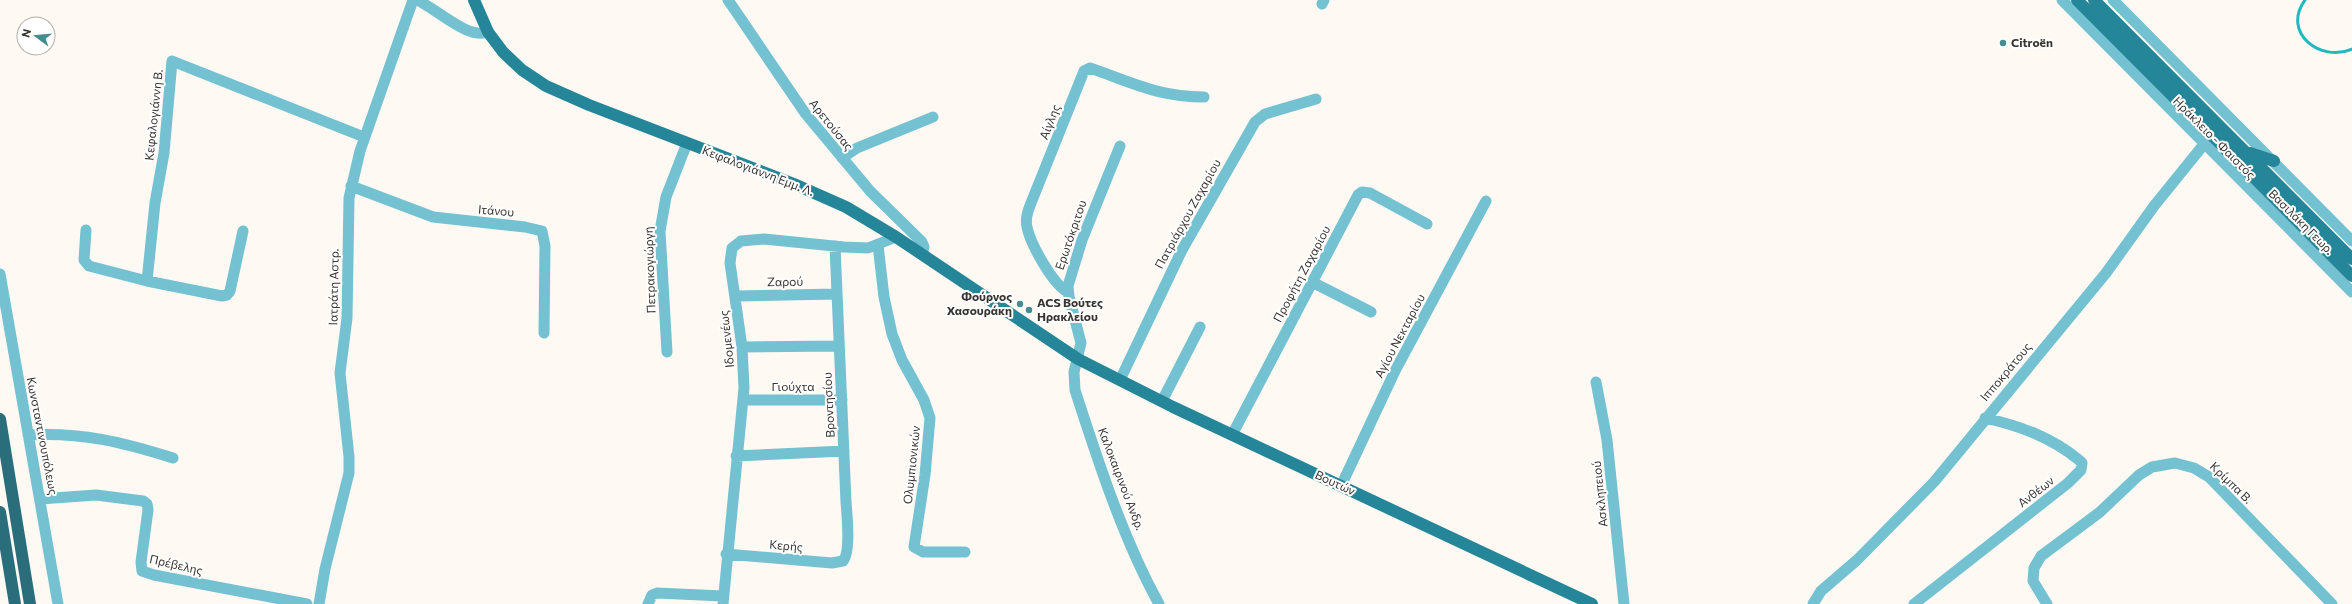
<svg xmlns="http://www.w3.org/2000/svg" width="2352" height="604" viewBox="0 0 2352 604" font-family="Commissioner,sans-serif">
  <rect width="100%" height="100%" fill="#fff9f3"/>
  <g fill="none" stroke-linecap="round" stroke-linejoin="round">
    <path stroke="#20b9c0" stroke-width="3" d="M2305,0C2281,33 2321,63 2352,49"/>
    <path stroke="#74c1d1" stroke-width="11" d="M417,0C437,9 468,40 488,32
      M728,0L805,113L870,191L922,242L924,247L922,254
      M2062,0L2352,292
      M2113,0L2352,241
      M1322,4L1324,0
      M1120,146L1082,240L1068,286L1069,297L1081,343L1074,372L1075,390C1098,461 1123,539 1159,604
      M842,158L857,148L933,117
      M351,186L433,217L525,227L542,231L545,246L544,333
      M86,230L84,260L89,266L147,281L222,296L227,295L230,291L243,231
      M878,245L884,297L892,334L902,360L924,400L930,418L925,475L914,547L923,552H965
      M0,274L58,604
      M147,281L155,203L164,153L172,61L364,137
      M1312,282L1371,312
      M1068,292C1053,285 1030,243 1027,227C1025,219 1028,210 1031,203L1084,71L1090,68C1131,82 1158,97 1204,97
      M735,296L836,294
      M742,347L839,346
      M667,352L660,231L666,197L687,143
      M1120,380L1182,250L1255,122L1265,114L1316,99
      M1596,382L1607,440L1624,604
      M743,400H842
      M1162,401L1200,327
      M28,435C82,432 122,442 173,458
      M1232,435L1358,195L1362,192L1370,193L1427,224
      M736,456L844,451
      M1341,486L1395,371L1486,201
      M40,499L96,495L143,501L147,504L148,510L141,562L142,571L154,575L307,604
      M726,554L832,563L843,561C851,552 847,515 846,502C843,417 838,332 835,246
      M319,604L325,569L349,473V457L340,373L347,318L349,198L360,151L413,0
      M648,604L652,595L657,593L723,596
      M723,604L744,388L742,347L730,263L732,248L741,241L764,239L844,247L868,248L896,237
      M1813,604L1821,591L1857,560L1934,482L2106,273L2154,206L2205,143
      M1914,604L2068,483L2081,470L2082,463L2079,460C2051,437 2020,426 1985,418
      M2047,604L2033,581L2034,568L2041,556L2100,512L2139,475L2152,467L2175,463L2194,468L2209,477L2332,604"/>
    <path stroke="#248698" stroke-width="12" d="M474,0L488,32L503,52L522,70L546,86L589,105L794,184L846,207L896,237L1078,359L1173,407L1592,604
      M2077,0L2352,276
      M2094,0L2352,259
      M2250,153L2274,161"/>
    <path stroke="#2a6e7b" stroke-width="12" d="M0,419L30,604
      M0,512L15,604"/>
  </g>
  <g fill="#448c8f" stroke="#fff" stroke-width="1.5">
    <circle cx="2003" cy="43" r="4"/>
    <circle cx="1020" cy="304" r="4"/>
    <circle cx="1029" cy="310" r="4"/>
  </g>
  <g text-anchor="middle" stroke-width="4" stroke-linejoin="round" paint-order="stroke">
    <g font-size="12" font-weight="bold" fill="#383430" stroke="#fff" text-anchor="start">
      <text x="2011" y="47">Citroën</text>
      <text x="1012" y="301" text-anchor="end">Φούρνος<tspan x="1012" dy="14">Χασουράκη</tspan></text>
      <text x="1037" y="307">ACS Βούτες<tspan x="1037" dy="14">Ηρακλείου</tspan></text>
    </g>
    <g font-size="12" fill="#383430" stroke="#fff">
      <text transform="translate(154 115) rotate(-84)" y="4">Κεφαλογιάννη Β.</text>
      <text transform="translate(1050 122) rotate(-68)" y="4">Αίγλης</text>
      <text transform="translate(831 125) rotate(51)" y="4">Αρετούσας</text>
      <text transform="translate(2214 138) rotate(45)" y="4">Ηράκλειο - Φαιστός</text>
      <text transform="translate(758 171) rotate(21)" y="4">Κεφαλογιάννη Εμμ. Λ.</text>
      <text transform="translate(496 211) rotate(5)" y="4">Ιτάνου</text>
      <text transform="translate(1188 214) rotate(-61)" y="4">Πατριάρχου Ζαχαρίου</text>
      <text transform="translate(2301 222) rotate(45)" y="4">Βασιλάκη Γεωρ.</text>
      <text transform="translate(1071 235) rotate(-71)" y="4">Ερωτόκριτου</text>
      <text transform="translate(650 270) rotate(-92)" y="4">Πετρακογιώργη</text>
      <text transform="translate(1302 274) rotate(-62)" y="4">Προφήτη Ζαχαρίου</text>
      <text transform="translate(785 282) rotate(-1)" y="4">Ζαρού</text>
      <text transform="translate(334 287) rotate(-89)" y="4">Ιατράτη Αστρ.</text>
      <text transform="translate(1400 336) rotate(-62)" y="4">Αγίου Νεκταρίου</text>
      <text transform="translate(727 339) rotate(-96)" y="4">Ιδομενέως</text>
      <text transform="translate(2006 372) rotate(-50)" y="4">Ιπποκράτους</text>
      <text x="793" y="391">Γιούχτα</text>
      <text transform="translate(829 405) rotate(-93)" y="4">Βροντησίου</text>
      <text transform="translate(42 436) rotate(79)" y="4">Κωνσταντινουπόλεως</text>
      <text transform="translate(912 465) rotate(-84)" y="4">Ολυμπιονικών</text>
      <text transform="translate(1121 479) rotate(69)" y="4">Καλοκαιρινού Ανδρ.</text>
      <text transform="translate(1335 483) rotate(25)" y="4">Βουτών</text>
      <text transform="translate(2231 483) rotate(44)" y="4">Κρίμπα Β.</text>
      <text transform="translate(2036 492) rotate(-38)" y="4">Ανθέων</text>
      <text transform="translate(1600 494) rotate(-96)" y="4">Ασκληπειού</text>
      <text transform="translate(786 546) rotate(5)" y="4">Κερής</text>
      <text transform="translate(176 565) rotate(13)" y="4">Πρέβελης</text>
    </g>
  </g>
  <g transform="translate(36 36) rotate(286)"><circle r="19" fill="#ffffff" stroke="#afaeac"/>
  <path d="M0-3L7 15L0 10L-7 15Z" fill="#448c8f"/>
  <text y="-6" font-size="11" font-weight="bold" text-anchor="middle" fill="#383430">N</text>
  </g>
</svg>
